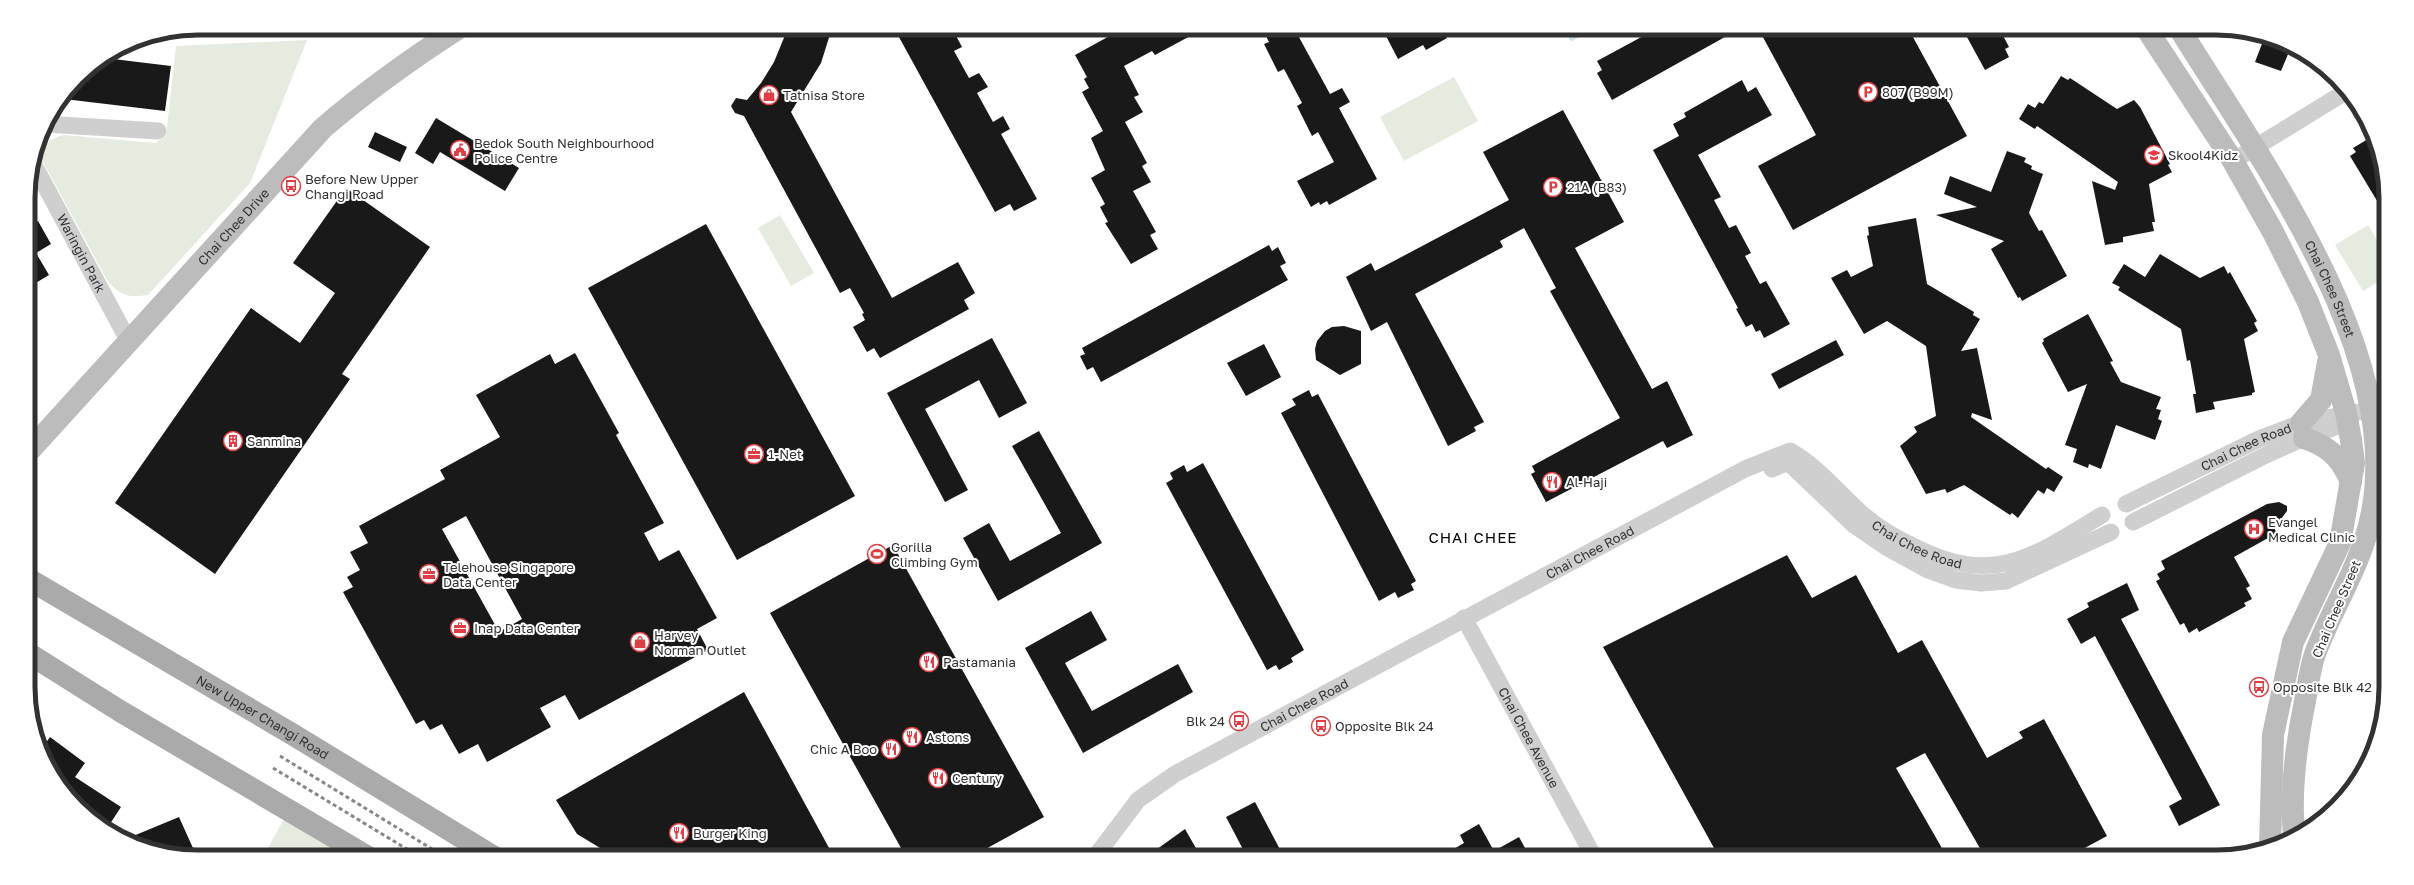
<svg xmlns="http://www.w3.org/2000/svg" width="2414" height="885" viewBox="0 0 2414 885" font-family="'Golos Text',sans-serif">
  <rect width="100%" height="100%" fill="#fff"/>
  <path fill="#e5ebdf" d="M307,40L250,183L148,295C128,298 120,296 107,280L42,160C41,146 50,138 64,135L155,143L166,136L176,46Z
    M1454,77L1478,121L1404,161L1380,117Z
    M780,215L814,273L791,286L758,228Z
    M2368,225L2385,253V278L2363,291L2335,245Z
    M285,817L353,857H263Z"/>
  <g fill="none" stroke-linecap="round" stroke-linejoin="round">
    <path stroke="#cfe0ec" stroke-width="5.5" d="M1572,38L1589,28"/>
  </g>
  <path fill="#191919" fill-rule="evenodd" d="M788,28H832L821,63L791,112L892,298L958,262L975,293L964,300L969,309L880,358L874,348L867,352L853,327L865,320L862,314L864,313L850,288L840,293L744,116L735,113L731,106L736,98L747,100L761,83L774,62Z
    M894,28H941L945,35L953,30L962,47L954,51L969,78L979,73L988,87L977,93L993,122L1003,116L1010,129L1001,134L1037,199L1014,211L1010,204L995,212Z
    M1124,28H1205L1155,55L1152,51L1124,66L1139,95L1134,97L1143,112L1125,122L1147,163L1142,166L1151,182L1133,191L1156,232L1150,235L1158,249L1131,264L1105,223L1108,222L1100,207L1105,204L1091,178L1105,170L1091,138L1103,131L1082,92L1089,88L1084,79L1087,77L1075,55Z
    M1262,28H1294L1330,94L1342,88L1350,102L1339,108L1377,179L1329,205L1327,201L1320,205L1319,202L1311,207L1297,181L1334,162L1318,132L1312,136L1297,106L1302,103L1284,69L1278,72L1264,44L1269,42Z
    M1385,28H1441L1447,38L1426,50L1423,45L1398,59L1386,36L1389,35Z
    M1658,28H1741L1612,100L1597,73L1602,70L1597,61Z
    M1758,28H1908L1967,136L1793,230L1758,166L1816,135Z
    M1962,28H1999L2009,47L2005,49L2009,57L1985,70Z
    M2265,36L2291,47L2281,71L2255,62Z
    M105,58L171,66L165,111L64,99L86,70Z
    M2061,76L2068,80L2070,78L2117,109L2134,100L2140,107L2170,164L2168,165L2172,172L2149,184L2155,222H2152L2154,231L2123,237V242L2105,245L2092,181L2115,190L2118,182L2037,126L2035,129L2019,119L2028,104L2035,108L2039,102L2043,104Z
    M1742,80L1748,92L1756,87L1772,115L1698,155L1721,197L1714,200L1729,228L1736,225L1751,253L1745,256L1760,284L1766,281L1790,324L1764,338L1760,330L1756,332L1752,324L1746,327L1736,309L1738,308L1653,150L1679,136L1673,124L1686,117L1684,113Z
    M1563,110L1624,222L1575,248L1652,389L1667,381L1693,435L1667,448L1663,441L1546,502L1531,474L1535,472L1532,466L1620,418L1550,291L1556,288L1524,228L1500,241L1503,247L1415,294L1484,422L1474,427L1476,431L1448,446L1387,322L1371,331L1346,277L1371,263L1375,271L1509,200L1483,152Z
    M436,118L519,168L505,191L440,152L433,164L415,153Z
    M375,132L407,147L400,162L368,147Z
    M2373,136L2385,176V214L2350,156L2356,152L2353,148Z
    M2007,151L2026,158L2024,162L2032,166L2031,169L2043,174L2029,213L2039,231L2042,230L2067,276L2022,301L2020,297L2018,298L1991,249L2004,241L1936,215L1977,207L1944,194L1950,176L1991,192Z
    M346,188L430,247L342,374L350,379L215,574L115,503L251,308L300,343L335,293L293,263Z
    M1916,218L1927,284L1974,312L1973,315L1980,319L1961,351L1977,348L1992,420L1972,413L1971,417L2046,469L2048,467L2063,477L2054,492L2047,488L2044,494L2038,490L2018,518L2012,513L2010,515L1964,485L1947,493L1945,489L1926,494L1900,446L1917,432L1914,427L1936,416L1926,346L1887,321L1864,334L1831,278L1847,270L1851,277L1873,266L1867,236L1869,235L1868,227Z
    M38,221L51,244L36,253L49,275L29,287V227Z
    M706,224L855,496L737,560L588,288Z
    M1269,245L1272,251L1278,247L1286,263L1280,266L1288,280L1101,382L1093,367L1087,370L1080,356L1085,354L1082,348Z
    M2160,254L2200,278L2224,266L2228,274L2230,272L2257,321L2254,323L2258,331L2244,339L2255,392L2252,393V395L2213,402L2215,409L2196,413L2193,394H2196L2190,360L2187,361L2181,329L2118,290L2120,287L2112,283L2124,264L2145,277Z
    M2088,314L2113,361L2110,362L2121,382L2161,397L2156,409L2161,410L2158,419L2162,421L2155,440L2116,425L2101,469L2089,464L2088,468L2073,462L2077,449L2065,445L2087,384L2068,392L2042,343L2044,341L2043,339Z
    M1344,326L1361,331V364L1340,375L1316,360L1315,349L1317,341L1325,331L1332,327Z
    M992,338L1027,403L999,418L979,380L925,409L968,490L945,502L887,393Z
    M1836,340L1844,355L1779,389L1771,374Z
    M1264,344L1281,377L1246,396L1227,363Z
    M575,353L619,433L616,435L664,523L644,533L659,561L679,550L717,618L697,629L708,650L579,720L565,695L540,708L551,727L487,762L478,744L459,754L442,724L430,730L424,720L416,724L343,592L353,587L347,577L360,570L350,552L368,543L359,526L445,479L440,470L500,437L476,395L550,354L555,364ZM466,516L522,619L499,632L442,529Z
    M1309,390L1312,397L1318,394L1416,581L1411,584L1414,590L1398,598L1395,592L1379,601L1281,413L1296,405L1292,399Z
    M1039,431L1102,543L998,601L963,538L989,523L1010,561L1061,533L1012,446Z
    M1203,463L1304,650L1291,658L1293,662L1279,670L1276,665L1267,670L1166,483L1173,479L1170,473L1184,465L1187,472Z
    M2279,502L2287,506V511L2278,523L2280,525L2274,528L2277,533L2234,557L2250,586L2246,588L2252,599L2244,603L2246,606L2199,632L2197,628L2189,633L2184,623L2180,625L2156,581L2160,579L2157,574L2165,569L2161,561L2267,504Z
    M893,545L1044,817L971,857H906L770,613Z
    M1787,555L1812,598L1856,575L1898,653L1922,640L1987,758L2023,738L2019,732L2044,719L2107,836L2068,857H1985L1925,753L1896,768L1947,857H1719L1603,647Z
    M2127,583L2139,610L2121,619L2220,805L2179,826L2169,806L2182,799L2095,636L2081,644L2067,619L2089,607L2087,603Z
    M1091,611L1107,640L1065,663L1092,711L1178,664L1193,692L1083,753L1025,648Z
    M744,692L834,857H615L577,834L556,800Z
    M50,737L85,763L75,777L121,807L106,830L70,799L45,762L41,750Z
    M1255,802L1284,857H1247L1226,817Z
    M179,817L197,857L144,848L126,839Z
    M1479,824L1494,851L1519,837L1530,857H1440L1464,843L1460,835Z
    M1185,829L1201,857H1146Z"/>
  <g fill="none" stroke-linecap="round" stroke-linejoin="round">
    <g stroke="#cfcfcf" stroke-width="17">
      <path d="M45,124L158,131"/>
      <path d="M2233,161L2347,91"/>
      <path id="s1" d="M34,165L128,340"/>
      <path d="M1772,469L1788,462L1854,525L1886,547L1928,570L1956,580L1981,583L2006,581L2111,532"/>
      <path id="s2" d="M2126,504L2259,439L2301,423L2374,409"/>
      <path d="M2133,522L2268,454L2304,438L2347,423"/>
      <path id="s3" d="M1464,618L1594,857"/>
      <path id="s4" d="M1095,857L1138,800L1175,774L1745,469L1790,451C1817,466 1838,492 1861,513C1878,528 1897,539 1917,548C1996,587 2035,555 2102,515"/>
    </g>
    <g stroke="#bcbcbc" stroke-width="22">
      <path d="M2146,28L2233,161L2273,232L2308,302L2329,355L2346,413L2351,440L2354,463L2340,543L2293,642L2273,735L2270,848"/>
      <path id="s5" d="M2179,28C2261,161 2414,365 2368,529C2356,573 2331,611 2315,654C2310,668 2308,685 2305,701C2296,745 2290,791 2294,836"/>
      <path d="M2301,423L2321,400L2328,362"/>
      <path d="M2304,438C2329,446 2341,458 2351,482"/>
      <path id="s6" d="M30,450L323,128C366,91 411,59 459,28"/>
    </g>
    <g stroke="#aaa" stroke-width="22">
      <path id="s7" d="M30,580L292,734L494,857"/>
      <path d="M31,655L120,711L368,857"/>
    </g>
    <path stroke="#878787" stroke-width="3" stroke-dasharray="4 3" stroke-linecap="butt" d="M280,756L445,857
      M273,768L420,857"/>
  </g>
  <defs>
    <symbol id="parking-ring" viewBox="-11 -11 22 22"><circle r="9.5" fill="#fff" stroke="#df3f44" stroke-width="1.5"/><path d="M-3.5-5.5H1a3.5 3.5 0 0 1 0 7H-1V5.5H-3.5ZM-1-3.4V-.6H.8a1.4 1.4 0 0 0 0-2.8Z" fill="#df3f44"/></symbol>
    <symbol id="shop-ring" viewBox="-11 -11 22 22"><circle r="9.5" fill="#fff" stroke="#df3f44" stroke-width="1.5"/><path d="M-5-2.5h2.3a2.7 3.5 0 0 1 5.4 0H5L5.5 6h-11ZM-1.5-2.5h3a1.5 2.3 0 0 0-3 0Z" fill="#df3f44"/></symbol>
    <symbol id="civic-ring" viewBox="-11 -11 22 22"><circle r="9.5" fill="#fff" stroke="#df3f44" stroke-width="1.5"/><path d="M-.6-6.5H3V-4.5H.6V-3L4-1V1h2V6H-6V1h2V-1L-.6-3ZM-1.2 2.5V6h2.4V2.5Z" fill="#df3f44"/></symbol>
    <symbol id="school-ring" viewBox="-11 -11 22 22"><circle r="9.5" fill="#fff" stroke="#df3f44" stroke-width="1.5"/><path d="M0-5L7-2L0 1L-7-2ZM-4 1L0 2.5L4 1V4Q0 6-4 4Z" fill="#df3f44"/></symbol>
    <symbol id="bus-ring" viewBox="-11 -11 22 22"><circle r="9.5" fill="#fff" stroke="#df3f44" stroke-width="1.5"/><path d="M-5-6H5V4H4V6H2V4H-2V6H-4V4H-5ZM-3.5-4V0h7V-4ZM-3.5 1.2v1.5H-2V1.2ZM2 1.2v1.5H3.5V1.2Z" fill="#df3f44"/></symbol>
    <symbol id="building-ring" viewBox="-11 -11 22 22"><circle r="9.5" fill="#fff" stroke="#df3f44" stroke-width="1.5"/><path d="M-4-6H4V6H1V3H-1V6H-4ZM-2.5-4.3h1.7v1.8h-1.7ZM.8-4.3h1.7v1.8H.8ZM-2.5-1h1.7V.8h-1.7ZM.8-1h1.7V.8H.8Z" fill="#df3f44"/></symbol>
    <symbol id="office-ring" viewBox="-11 -11 22 22"><circle r="9.5" fill="#fff" stroke="#df3f44" stroke-width="1.5"/><path d="M-6-3h4V-5.5h4V-3h4V5H-6ZM-1-4.5V-3h2v-1.5ZM-6 0V1H6V0Z" fill="#df3f44"/></symbol>
    <symbol id="restaurant-ring" viewBox="-11 -11 22 22"><circle r="9.5" fill="#fff" stroke="#df3f44" stroke-width="1.5"/><path d="M-5-6h1v4h1v-4h1v4h1v-4h1v5L-1.5 .5V6h-2V.5L-5-1ZM5-6V6H3V1.5H1.5Q1.5-4 5-6Z" fill="#df3f44"/></symbol>
    <symbol id="hospital-ring" viewBox="-11 -11 22 22"><circle r="9.5" fill="#fff" stroke="#df3f44" stroke-width="1.5"/><path d="M-5-5h3v3.5h4V-5h3V5h-3V1.5h-4V5h-3Z" fill="#df3f44"/></symbol>
    <symbol id="stadium-ring" viewBox="-11 -11 22 22"><circle r="9.5" fill="#fff" stroke="#df3f44" stroke-width="1.5"/><path d="M0-5a6.5 5 0 1 0 0 10a6.5 5 0 1 0 0-10ZM-3.5-1.8h7v3.6h-7Z" fill="#df3f44"/></symbol>
  </defs>
  <g fill-rule="evenodd">
    <use href="#parking-ring" x="1857" y="81" width="22" height="22"/>
    <use href="#shop-ring" x="758" y="84" width="22" height="22"/>
    <use href="#civic-ring" x="449" y="139" width="22" height="22"/>
    <use href="#school-ring" x="2143" y="144" width="22" height="22"/>
    <use href="#bus-ring" x="280" y="175" width="22" height="22"/>
    <use href="#parking-ring" x="1542" y="176" width="22" height="22"/>
    <use href="#building-ring" x="222" y="430" width="22" height="22"/>
    <use href="#office-ring" x="743" y="443" width="22" height="22"/>
    <use href="#restaurant-ring" x="1541" y="471" width="22" height="22"/>
    <use href="#hospital-ring" x="2243" y="518" width="22" height="22"/>
    <use href="#stadium-ring" x="866" y="543" width="22" height="22"/>
    <use href="#office-ring" x="418" y="563" width="22" height="22"/>
    <use href="#office-ring" x="449" y="617" width="22" height="22"/>
    <use href="#shop-ring" x="629" y="631" width="22" height="22"/>
    <use href="#restaurant-ring" x="918" y="651" width="22" height="22"/>
    <use href="#bus-ring" x="2248" y="676" width="22" height="22"/>
    <use href="#bus-ring" x="1228" y="710" width="22" height="22"/>
    <use href="#bus-ring" x="1310" y="715" width="22" height="22"/>
    <use href="#restaurant-ring" x="901" y="726" width="22" height="22"/>
    <use href="#restaurant-ring" x="880" y="738" width="22" height="22"/>
    <use href="#restaurant-ring" x="927" y="767" width="22" height="22"/>
    <use href="#restaurant-ring" x="668" y="822" width="22" height="22"/>
  </g>
  <g text-anchor="middle" stroke-width="4" stroke-linejoin="round" paint-order="stroke">
    <g font-size="13" fill="#323232" stroke="#fff" text-anchor="start">
      <text x="1882" y="97">807 (B99M)</text>
      <text x="783" y="100">Tatnisa Store</text>
      <text x="474" y="148">Bedok South Neighbourhood<tspan x="474" dy="15">Police Centre</tspan></text>
      <text x="2168" y="160">Skool4Kidz</text>
      <text x="305" y="184">Before New Upper<tspan x="305" dy="15">Changi Road</tspan></text>
      <text x="1567" y="192">21A (B83)</text>
      <text x="247" y="446">Sanmina</text>
      <text x="768" y="459">1-Net</text>
      <text x="1566" y="487">Al-Haji</text>
      <text x="2268" y="527">Evangel<tspan x="2268" dy="15">Medical Clinic</tspan></text>
      <text x="891" y="552">Gorilla<tspan x="891" dy="15">Climbing Gym</tspan></text>
      <text x="443" y="572">Telehouse Singapore<tspan x="443" dy="15">Data Center</tspan></text>
      <text x="474" y="633">Inap Data Center</text>
      <text x="654" y="640">Harvey<tspan x="654" dy="15">Norman Outlet</tspan></text>
      <text x="943" y="667">Pastamania</text>
      <text x="2273" y="692">Opposite Blk 42</text>
      <text x="1225" y="726" text-anchor="end">Blk 24</text>
      <text x="1335" y="731">Opposite Blk 24</text>
      <text x="926" y="742">Astons</text>
      <text x="877" y="754" text-anchor="end">Chic A Boo</text>
      <text x="952" y="783">Century</text>
      <text x="693" y="838">Burger King</text>
    </g>
    <g font-size="13" fill="#323232" stroke="#fff">
      <text dy="5" stroke="none"><textPath href="#s6" startOffset="302">Chai Chee Drive</textPath></text>
      <text dy="5" stroke="none"><textPath href="#s1" startOffset="100">Waringin Park</textPath></text>
      <text dy="5" stroke="none"><textPath href="#s5" startOffset="302">Chai Chee Street</textPath></text>
      <text dy="5" stroke="none"><textPath href="#s2" startOffset="133">Chai Chee Road</textPath></text>
      <text dy="5" stroke="none"><textPath href="#s4" startOffset="971">Chai Chee Road</textPath></text>
      <text dy="5" stroke="none"><textPath href="#s4" startOffset="587">Chai Chee Road</textPath></text>
      <text transform="translate(2336 609) rotate(-67)" y="5">Chai Chee Street</text>
      <text dy="5" stroke="none"><textPath href="#s4" startOffset="263">Chai Chee Road</textPath></text>
      <text dy="5" stroke="none"><textPath href="#s7" startOffset="270">New Upper Changi Road</textPath></text>
      <text dy="5" stroke="none"><textPath href="#s3" startOffset="136">Chai Chee Avenue</textPath></text>
    </g>
    <g font-size="15" letter-spacing="1" fill="#000" stroke="#fff">
      <text x="1473" y="543">CHAI CHEE</text>
    </g>
  </g>
  <path d="M0 0H2414V885H0ZM198 35H2216A163 163 0 0 1 2379 198V687A163 163 0 0 1 2216 850H198A163 163 0 0 1 35 687V198A163 163 0 0 1 198 35Z" fill="#fff" fill-rule="evenodd"/>
  <path fill="none" stroke="#323232" stroke-width="5" d="M198 35H2216A163 163 0 0 1 2379 198V687A163 163 0 0 1 2216 850H198A163 163 0 0 1 35 687V198A163 163 0 0 1 198 35Z"/>
</svg>
